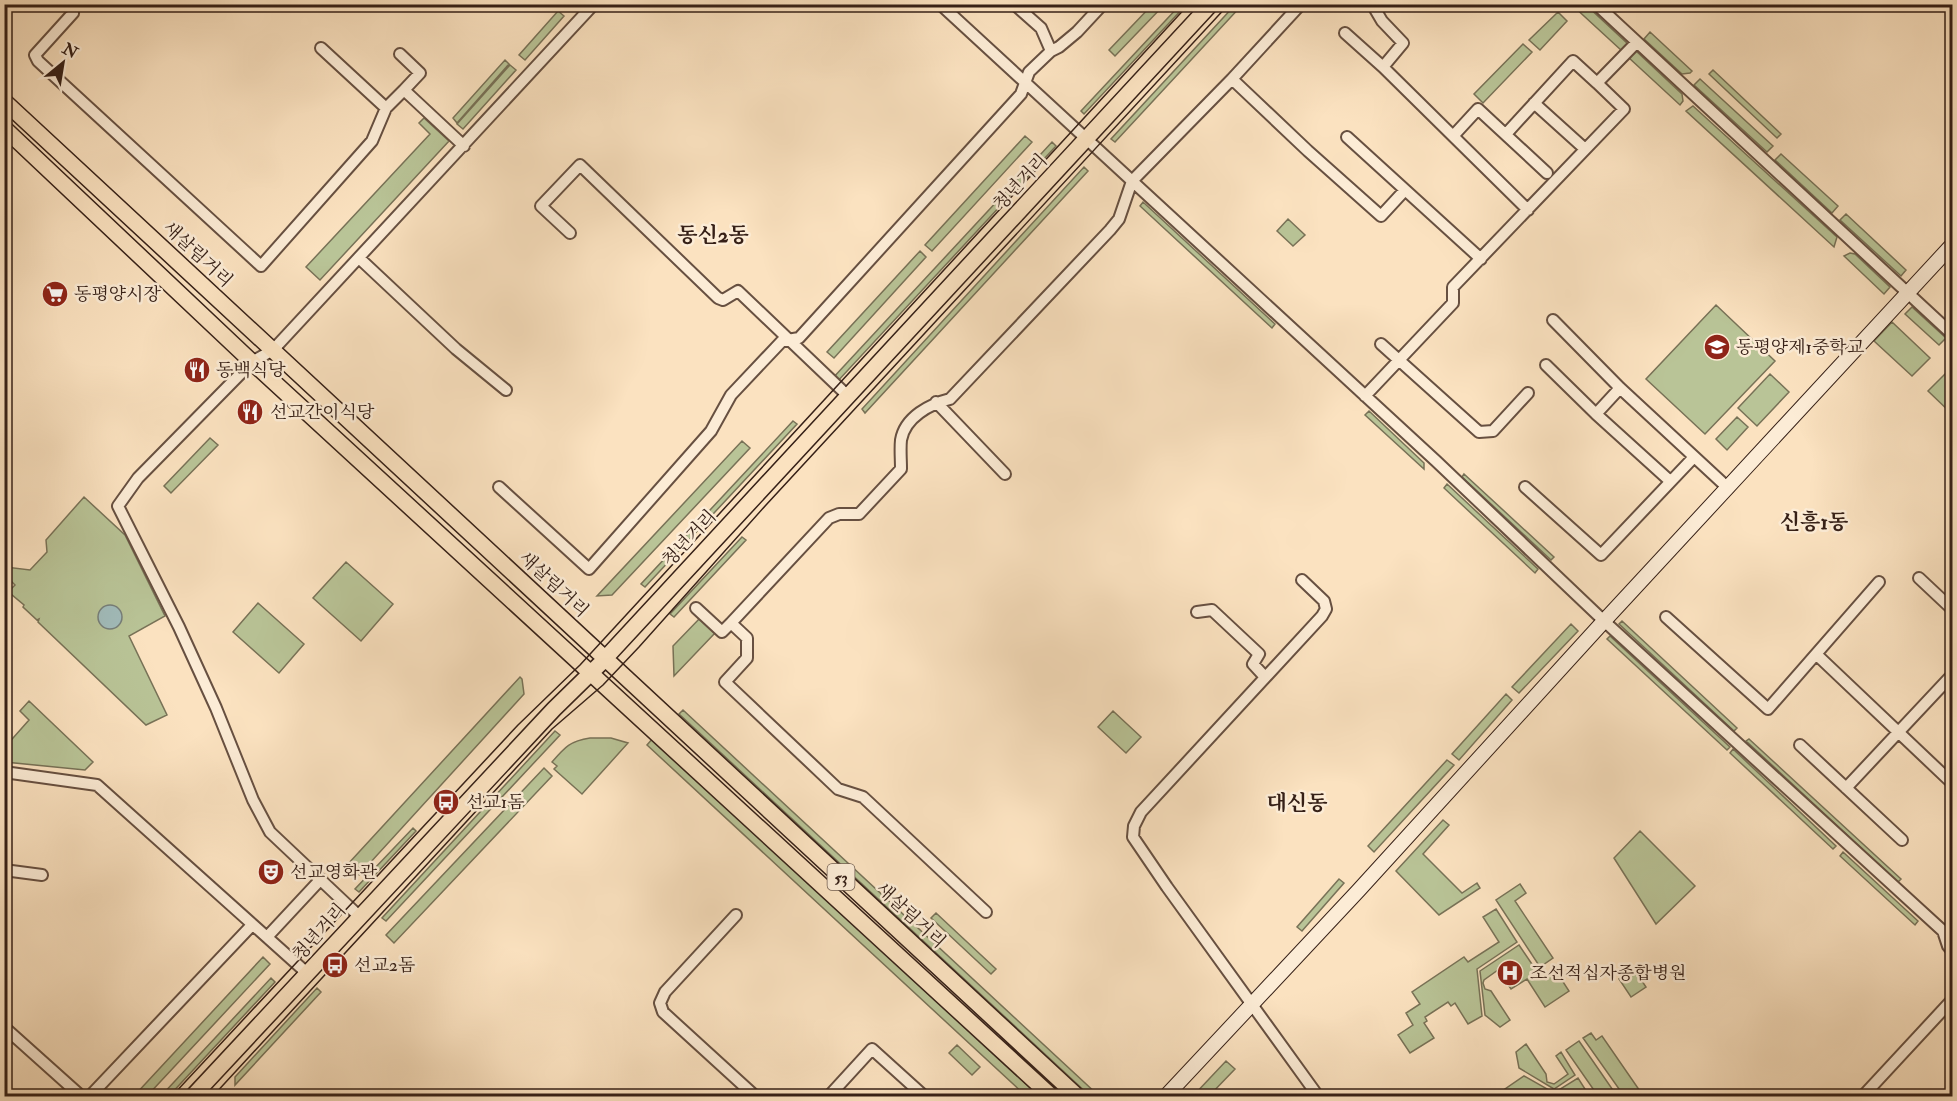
<svg xmlns="http://www.w3.org/2000/svg" width="1957" height="1101" viewBox="0 0 1957 1101" font-family="'IM FELL Double Pica','Noto Serif KR',serif">
  <rect width="100%" height="100%" fill="#fbe2c0"/>
  <filter id="stains"><feTurbulence type="fractalNoise" baseFrequency=".00333" numOctaves="4"/><feColorMatrix values="0 0 0 0 .2 0 0 0 0 .09 0 0 0 0 .02 0 0 0 .5 -.17"/></filter>
  <radialGradient id="worn" r=".72"><stop offset=".6" stop-color="#630" stop-opacity="0"/><stop offset="1" stop-color="#630" stop-opacity=".3"/></radialGradient>
  <path fill="#b9c497" stroke="#787257" stroke-width="1.5" d="M1152,5H1164L1115,56L1109,50Z
    M1180,5H1186L1084,114L1081,111Z
    M1235,5H1242L1115,142L1111,139Z
    M1572,5H1586L1628,44L1622,51Z
    M558,11L564,16L525,60L519,55Z
    M1558,12L1567,21L1540,50L1529,40Z
    M1650,32L1692,71L1690,73L1682,74L1644,39Z
    M1523,44L1532,52L1483,103L1474,94Z
    M1635,50L1682,94L1683,101L1680,105L1628,57Z
    M505,60L509,64L457,123L453,118Z
    M510,65L516,70L463,129L457,124Z
    M1713,70L1781,134L1777,138L1709,74Z
    M1700,79L1773,146L1767,152L1694,85Z
    M1693,106L1837,237L1834,247L1686,111Z
    M424,118L449,141L320,280L306,267L430,134L419,123Z
    M1025,136L1032,142L932,251L925,245Z
    M1052,142L1056,146L836,383L832,379Z
    M1781,154L1838,206L1832,213L1775,160Z
    M1084,167L1088,171L865,413L862,409Z
    M1143,202L1275,324L1272,328L1140,206Z
    M1846,214L1906,270L1901,276L1840,220Z
    M1288,219L1305,235L1293,246L1277,231Z
    M920,251L926,257L834,358L827,352Z
    M1850,253L1855,254L1890,287L1884,294L1844,256Z
    M1716,305L1775,361L1705,434L1646,379Z
    M1912,307L1946,338L1939,345L1905,314Z
    M1892,322L1930,358L1912,376L1874,341Z
    M1946,373L1952,379V414L1928,391Z
    M1770,374L1789,392L1757,426L1738,408Z
    M1369,411L1424,463V469L1365,415Z
    M1737,417L1748,427L1727,450L1716,439Z
    M793,421L797,424L645,587L641,584Z
    M210,438L218,445L171,493L164,486Z
    M742,441L750,448L612,595L597,596Z
    M1464,474L1554,557L1551,560L1462,477Z
    M1447,484L1538,569L1535,573L1444,488Z
    M84,497L125,535L165,616L129,636L167,715L146,725L38,622L39,619L37,620L23,607L24,605L5,589L4,583L11,589L15,585L6,576V567L30,570L47,552L46,540Z
    M742,537L746,540L674,617L670,614Z
    M346,562L393,604L361,641L313,598Z
    M258,603L304,644L279,673L233,632Z
    M700,618L715,633L674,676L673,646Z
    M1622,621L1737,728L1734,731L1619,624Z
    M1571,624L1578,631L1519,693L1512,687Z
    M1610,636L1730,747L1727,750L1607,639Z
    M520,677L522,679L524,694L359,875L348,864Z
    M1506,694L1512,700L1459,760L1452,754Z
    M29,701L93,762L85,770L5,762V747L29,720L20,711Z
    M683,710L1099,1096H1090L679,714Z
    M1113,711L1141,737L1126,753L1098,727Z
    M555,731L560,735L386,921L382,918Z
    M590,738H611L628,743L582,794L554,769L557,766L552,762C565,747 570,741 590,738Z
    M653,738L1039,1096H1026L647,745Z
    M1749,739L1901,879L1898,882L1746,741Z
    M1733,749L1836,846L1833,849L1730,753Z
    M1447,760L1454,765L1374,852L1368,846Z
    M544,768L552,776L394,943L386,935Z
    M1443,820L1449,825L1423,854L1462,893L1477,883L1480,888L1439,915L1396,871Z
    M413,828L416,831L359,892L355,889Z
    M1640,831L1695,886L1656,924L1614,858Z
    M1843,852L1918,921L1915,925L1840,856Z
    M1339,879L1344,883L1302,931L1297,927Z
    M1520,884L1526,893L1515,901L1553,958L1540,967L1496,900Z
    M1496,909L1517,942L1477,969L1482,1016L1468,1024L1455,1003L1451,1006L1448,1002L1425,1017L1427,1021L1424,1023L1434,1038L1410,1053L1398,1035L1413,1025L1406,1013L1420,1004L1412,992L1464,957L1468,962L1499,942L1483,917Z
    M936,913L996,969L991,974L931,918Z
    M1519,945L1542,979L1556,971L1569,991L1545,1007L1527,979L1511,989L1498,970L1484,980L1483,983L1485,989L1491,991L1510,1020L1500,1027L1485,1015L1480,971Z
    M263,957L270,964L147,1096H134Z
    M1634,969L1646,987L1631,997L1619,979Z
    M271,978L275,982L169,1096H161Z
    M317,988L321,992L235,1085V1077Z
    M1591,1033L1596,1040L1602,1036L1642,1094L1638,1096H1624L1583,1038Z
    M1579,1041L1617,1096H1598L1566,1050Z
    M1526,1044L1546,1074L1547,1082L1554,1084L1568,1074L1556,1056L1561,1052L1575,1075L1554,1089L1519,1068L1516,1052Z
    M957,1045L980,1067L972,1075L949,1053Z
    M1226,1061L1235,1069L1209,1096H1193Z
    M1524,1076L1554,1093L1578,1078L1585,1089L1574,1096H1509L1505,1089Z"/>
  <path fill="#a1bcbb" stroke="#767e79" stroke-width="1.5" d="M98 617a12 12 0 1 1 24 0a12 12 0 1 1-24 0Z"/>
  <g fill="none" stroke-linecap="round" stroke-linejoin="round">
    <defs>
      <path id="street" d="M69,4L73,13L35,55L38,61L261,266L372,141L386,108
        M940,4L1436,461L1604,621L1943,931L1952,933
        M1014,4L1041,28L1051,51
        M1372,4L1382,21L1403,43L1383,67
        M1596,4L1952,334
        M1345,33L1383,67L1528,210
        M321,48L386,108L404,90L464,146
        M400,54L420,73L404,90
        M1232,79L1301,4
        M1534,103L1585,149
        M1506,134L1573,61L1597,83
        M1454,135L1478,109L1547,173
        M1347,137L1481,259
        M570,233L541,206L580,165L718,298L723,300L738,291L848,396
        M359,258L456,349L506,390
        M1553,320L1620,388L1728,488
        M1381,344L1479,432L1493,431L1528,393
        M1546,365L1596,414L1670,481
        M1365,396L1453,303V287L1624,109L1597,83L1637,42
        M936,402L1005,474
        M1596,414L1620,388
        M499,487L589,569L711,431L731,395L782,341L799,338L1021,94L1029,72L1051,51L1059,47L1077,32L1103,4
        M1525,487L1601,555L1694,457
        M1919,578L1952,609
        M1302,580L1324,601L1326,609L1322,616L1141,812L1134,826L1133,837L1167,887L1318,1096
        M696,608L722,632L731,623
        M1197,612L1212,610L1259,654L1253,664L1265,677
        M1666,617L1768,709L1879,582
        M1817,655L1952,783
        M1800,745L1902,840
        M4,772L97,785L308,974
        M1846,788L1952,675
        M4,870L42,875
        M986,912L863,797L838,789L725,682L747,658V638L731,623L829,518L839,514H859L901,469C901,459 900,449 901,440C905,417 930,404 950,399L1110,230L1119,219L1132,181L1232,79L1308,151L1381,216L1405,190
        M736,915L665,992L660,1003L663,1012L755,1096
        M360,917L270,832L253,800L216,708L179,627L118,506L138,478L252,362L273,350L594,4
        M1943,931L1948,946L1952,951
        M267,937L321,879
        M4,1027L81,1096
        M90,1096L252,925
        M829,1096L872,1049L924,1096
        M1863,1096L1952,1000"/>
      <path id="secondary" d="M1166,1096L1358,891L1604,621L1952,245"/>
      <path id="primary" d="M4,101L1077,1096
        M4,128L252,362L1051,1096
        M193,1096L554,709L600,664L1211,4"/>
    </defs>
    <use href="#street" stroke="#675041" stroke-width="14"/>
    <use href="#secondary" stroke="#362017" stroke-width="16"/>
    <use href="#primary" stroke="#362017" stroke-width="18"/>
    <use href="#street" stroke="#fcecd6" stroke-width="10"/>
    <use href="#secondary" stroke="#fcecd6" stroke-width="14"/>
    <use href="#primary" stroke="#fbe2c0" stroke-width="15"/>
    <path stroke="#362017" stroke-width="1.5" d="M172,1096L518,725L580,665L1189,4
      M213,1096L552,729L603,685L639,647L766,505L1229,4"/>
  </g>
  <defs>
    <symbol id="supermarket-disc" viewBox="-11 -11 22 22"><circle r="9.5" fill="#8f2418" stroke="#fcecd6"/><path d="M-6-5.5h2.5l.6 2H6L4.5 2H-2.5L-4.4-4H-6ZM-1.5 3.2a1.3 1.3 0 1 0 .1 0ZM3 3.2a1.3 1.3 0 1 0 .1 0Z" fill="#fff"/></symbol>
    <symbol id="school-disc" viewBox="-11 -11 22 22"><circle r="9.5" fill="#8f2418" stroke="#fcecd6"/><path d="M0-5L7-2L0 1L-7-2ZM-4 1L0 2.5L4 1V4Q0 6-4 4Z" fill="#fff"/></symbol>
    <symbol id="restaurant-disc" viewBox="-11 -11 22 22"><circle r="9.5" fill="#8f2418" stroke="#fcecd6"/><path d="M-5-6h1v4h1v-4h1v4h1v-4h1v5L-1.5 .5V6h-2V.5L-5-1ZM5-6V6H3V1.5H1.5Q1.5-4 5-6Z" fill="#fff"/></symbol>
    <symbol id="bus-disc" viewBox="-11 -11 22 22"><circle r="9.5" fill="#8f2418" stroke="#fcecd6"/><path d="M-5-6H5V4H4V6H2V4H-2V6H-4V4H-5ZM-3.5-4V0h7V-4ZM-3.5 1.2v1.5H-2V1.2ZM2 1.2v1.5H3.5V1.2Z" fill="#fff"/></symbol>
    <symbol id="theatre-disc" viewBox="-11 -11 22 22"><circle r="9.5" fill="#8f2418" stroke="#fcecd6"/><path d="M-5-5.5Q0-4 5-5.5V0Q5 5 0 6Q-5 5-5 0ZM-3.3-2.5H-1v1.5H-3.3ZM1-2.5H3.3v1.5H1ZM-2.8 1Q0 5.5 2.8 1Z" fill="#fff"/></symbol>
    <symbol id="hospital-disc" viewBox="-11 -11 22 22"><circle r="9.5" fill="#8f2418" stroke="#fcecd6"/><path d="M-5-5h3v3.5h4V-5h3V5h-3V1.5h-4V5h-3Z" fill="#fff"/></symbol>
  </defs>
  <g fill-rule="evenodd">
    <use href="#supermarket-disc" x="40" y="279" width="30" height="30"/>
    <use href="#school-disc" x="1702" y="332" width="30" height="30"/>
    <use href="#restaurant-disc" x="182" y="355" width="30" height="30"/>
    <use href="#restaurant-disc" x="235" y="397" width="30" height="30"/>
    <use href="#bus-disc" x="431" y="787" width="30" height="30"/>
    <use href="#theatre-disc" x="256" y="857" width="30" height="30"/>
    <use href="#bus-disc" x="320" y="950" width="30" height="30"/>
    <use href="#hospital-disc" x="1495" y="958" width="30" height="30"/>
  </g>
  <g text-anchor="middle" stroke-width="5" stroke-linejoin="round" paint-order="stroke">
    <rect fill="#fcecd6" stroke="#715d50" stroke-width="1.5" x="827.5" y="864" width="27" height="26" rx="4.5"/>
    <g font-size="16" font-weight="bold" fill="#362017">
      <text x="841" y="883">53</text>
    </g>
    <g font-size="18" fill="#362017" stroke="#fcecd6">
      <text transform="translate(1020 182) rotate(-47)" y="6">청년거리</text>
      <text transform="translate(198 254) rotate(43)" y="6">새살림거리</text>
      <text transform="translate(689 538) rotate(-47)" y="6">청년거리</text>
      <text transform="translate(554 584) rotate(43)" y="6">새살림거리</text>
      <text transform="translate(911 915) rotate(43)" y="6">새살림거리</text>
      <text transform="translate(319 932) rotate(-48)" y="6">청년거리</text>
    </g>
    <g font-size="18" fill="#362017" stroke="#fcecd6" text-anchor="start">
      <text x="74" y="300">동평양시장</text>
      <text x="1736" y="353">동평양제1중학교</text>
      <text x="216" y="376">동백식당</text>
      <text x="270" y="418">선교간이식당</text>
      <text x="466" y="808">선교1돔</text>
      <text x="290" y="878">선교영화관</text>
      <text x="354" y="971">선교2돔</text>
      <text x="1530" y="979">조선적십자종합병원</text>
    </g>
    <g font-size="21" font-weight="bold" fill="#362017" stroke="#fcecd6">
      <text x="713" y="242">동신2동</text>
      <text x="1814" y="529">신흥1동</text>
      <text x="1297" y="810">대신동</text>
    </g>
  </g>
  <rect width="1957" height="1101" fill="none" stroke="#fbe2c0" stroke-width="24"/>
  <rect x="6" y="6" width="1945" height="1089" fill="none" stroke="#362017" stroke-width="3"/>
  <rect x="12" y="12" width="1933" height="1077" fill="none" stroke="#362017" stroke-width="1.5"/>
  <g transform="translate(63 63) rotate(30)" stroke="#fcecd6" stroke-width="4.5" paint-order="stroke">
  <path d="M0-4.5L10 22L0 15L-10 22Z" fill="#362017"/>
  <text y="-9" font-size="16" font-weight="bold" text-anchor="middle" fill="#362017">N</text>
  </g>
  <rect width="100%" height="100%" filter="url(#stains)"/>
  <rect width="100%" height="100%" fill="url(#worn)"/>
</svg>
